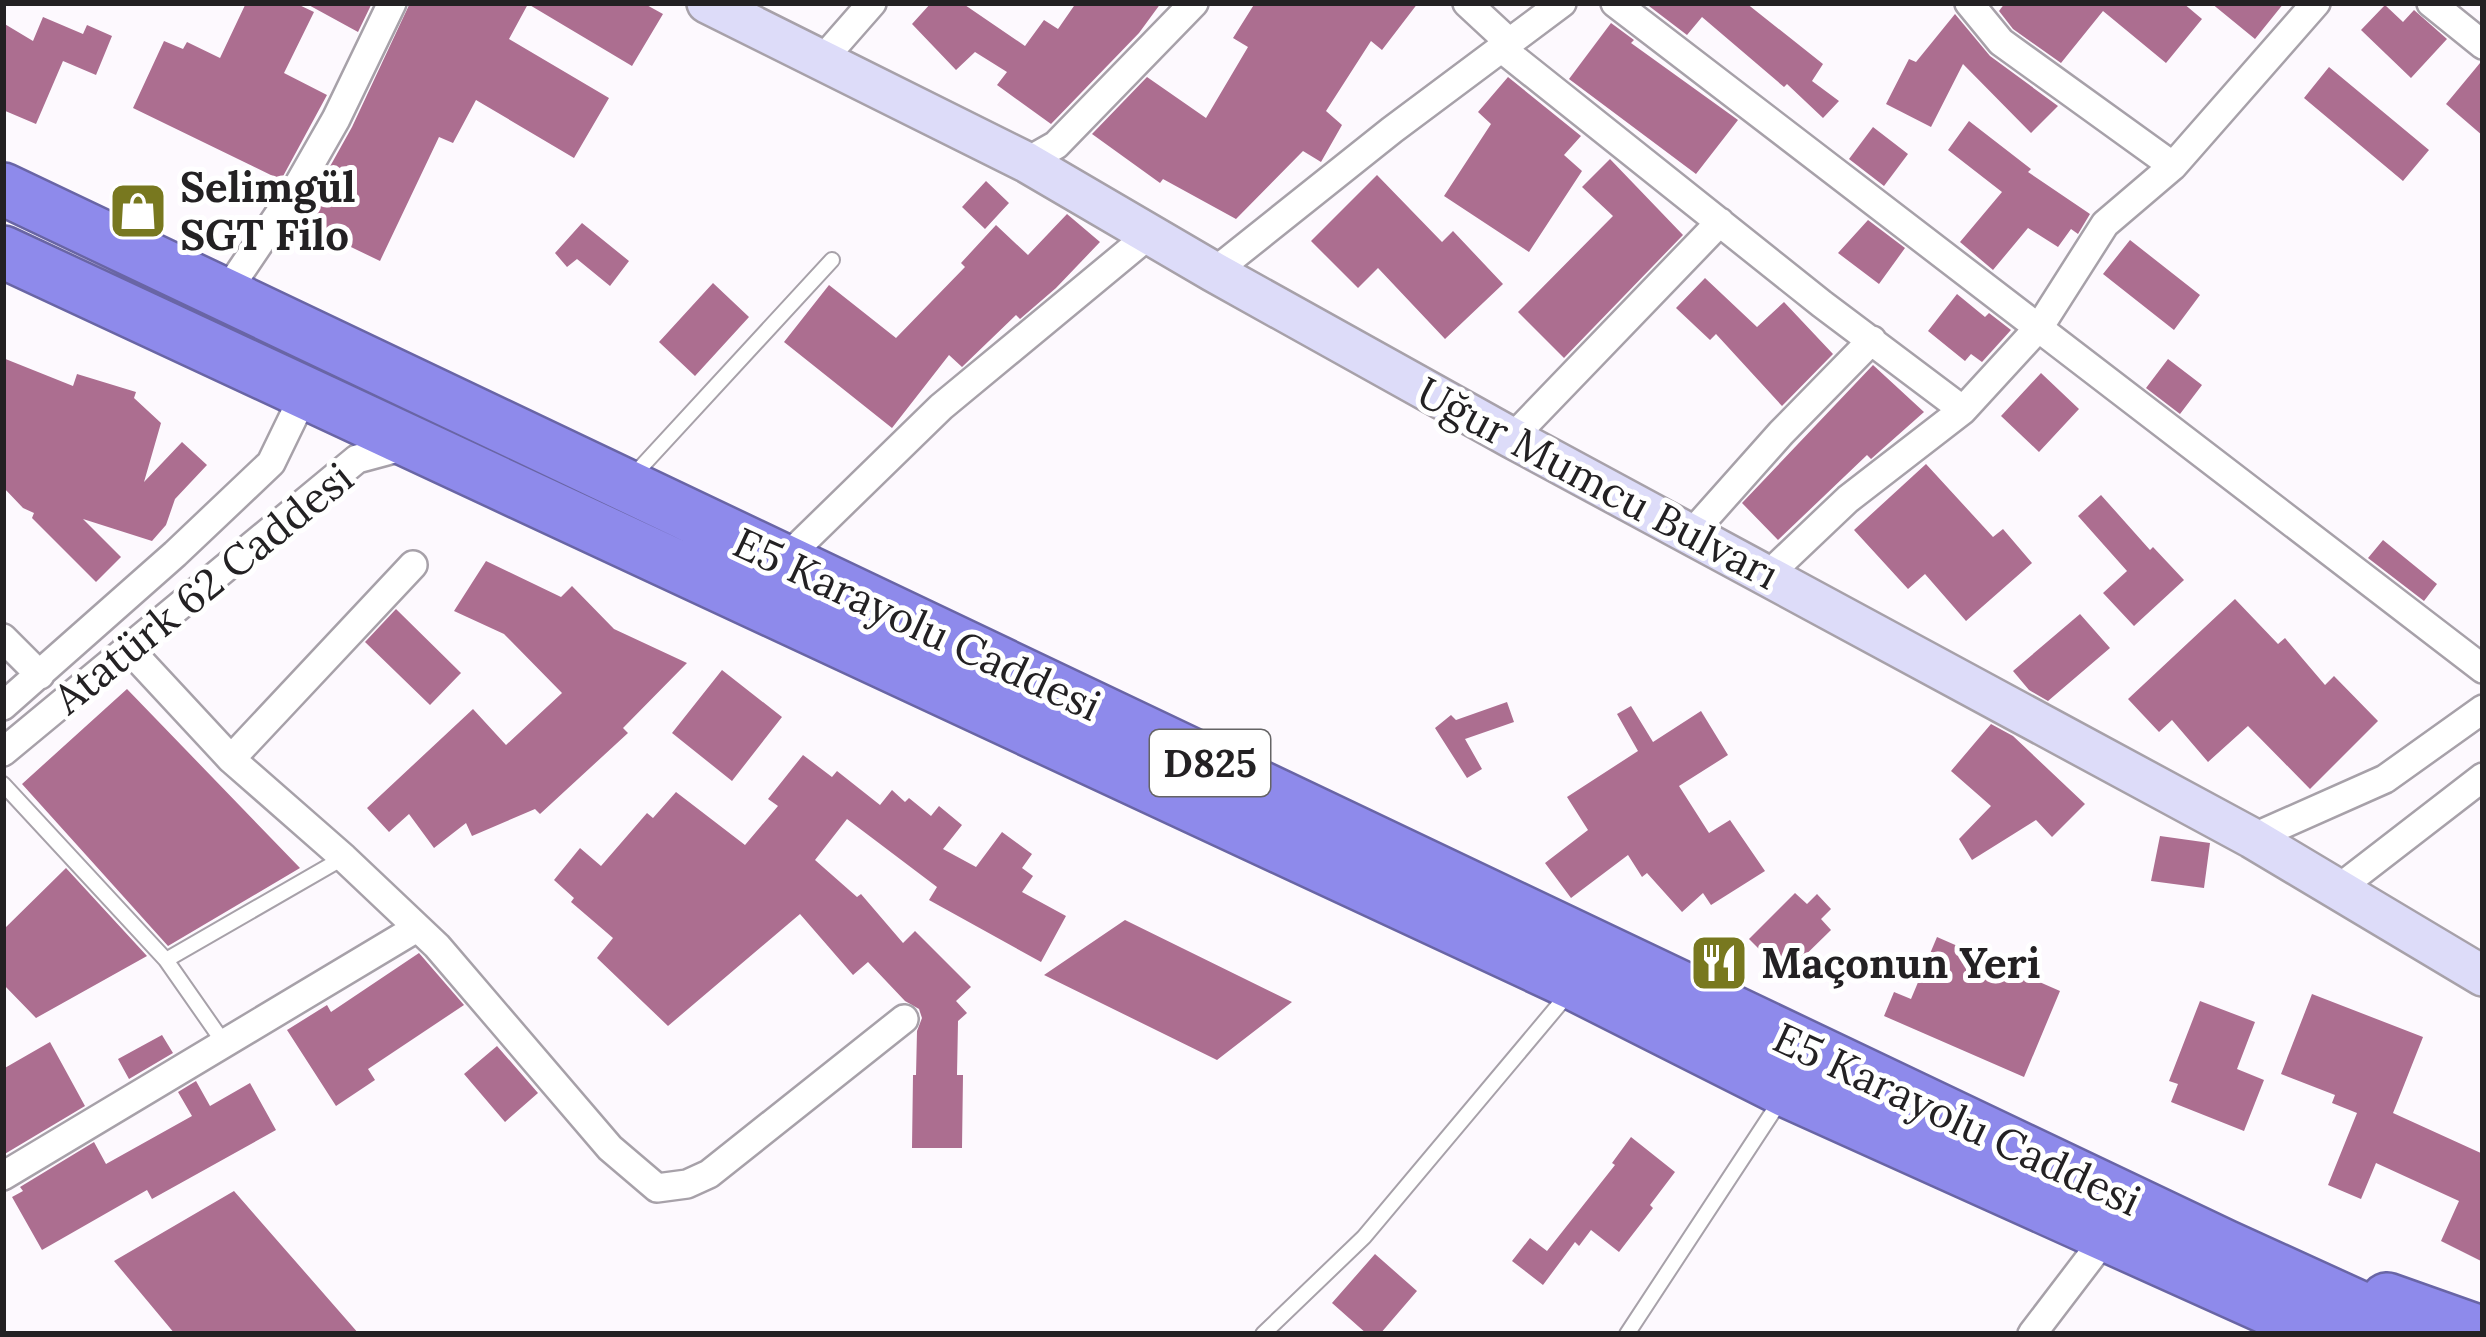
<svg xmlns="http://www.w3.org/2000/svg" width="2486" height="1337" viewBox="0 0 2486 1337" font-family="Lora,serif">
  <rect width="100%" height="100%" fill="#fdf9fe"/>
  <path fill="#ac6e90" d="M246,3H295L314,12L284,73L327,95L281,180L133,108L164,41L183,49L187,42L220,58Z
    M305,3H372L358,32Z
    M410,3H643L663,14L632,66L528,4L509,39L609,98L574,158L476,100L453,143L439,137L380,261L299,222L352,127Z
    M931,3H962L1025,46L1044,20L1058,29L1076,3H1161L1139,33L1051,124L997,85L1007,72L975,52L956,70L912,24Z
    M1255,3H1418L1382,50L1371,41L1326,111L1342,125L1321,162L1303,151L1236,219L1163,179L1160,183L1092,134L1147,77L1206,118L1248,47L1233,38Z
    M1645,3H1746L1823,64L1812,81L1839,101L1823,118L1787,84L1784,87L1702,17L1687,35Z
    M2005,3H2183L2202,19L2166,63L2103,11L2061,63L2013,29L1999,11Z
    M2211,3H2284L2255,39Z
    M2385,5L2403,22L2414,10L2447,39L2411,78L2361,30Z
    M1955,14L1990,56L2058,106L2031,133L1963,64L1931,127L1886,104L1909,59L1916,62Z
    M43,17L83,34L87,25L112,36L96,75L63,61L36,124L3,110V23L33,41Z
    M1611,23L1634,40L1631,43L1738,120L1696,174L1569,79Z
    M2480,63H2483V136L2446,104Z
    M2329,67L2429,150L2403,181L2304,98Z
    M1508,77L1581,136L1564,155L1582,171L1529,252L1444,196L1491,124L1478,112Z
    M1969,121L2031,169L2028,172L2090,214L2078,234L2071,229L2058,247L2028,228L1993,270L1960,242L2002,192L1948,150Z
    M1873,127L1908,154L1884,186L1849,159Z
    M1610,159L1683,235L1564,358L1518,312L1613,216L1582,187Z
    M1377,175L1442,242L1453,231L1503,284L1445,339L1378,268L1358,288L1311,241Z
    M986,181L1009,203L985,229L962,207Z
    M1067,214L1100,242L1056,288L1020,319L1016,315L962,367L949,355L892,428L784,342L829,285L896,338L965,267L961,263L996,225L1028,255Z
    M1868,220L1905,248L1879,284L1838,253Z
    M582,223L629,261L610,286L577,259L567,267L555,253Z
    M2130,240L2200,295L2174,330L2103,274Z
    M1705,278L1757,327L1784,302L1833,354L1782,406L1716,334L1710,340L1676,308Z
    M713,283L749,317L695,376L659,342Z
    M1957,294L1985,317L1989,313L2011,330L1982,362L1971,354L1965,361L1928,331Z
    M3,358L73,386L77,374L136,392L134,398L161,423L144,482L182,442L207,465L175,499L166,525L152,541L83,519L121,557L96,582L32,518L34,513L23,508L3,487Z
    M2168,359L2202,385L2180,414L2146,388Z
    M1873,365L1924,412L1871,459L1867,455L1778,540L1742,503Z
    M2041,373L2079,409L2039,452L2001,416Z
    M1926,464L1993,537L2003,529L2032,563L1966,621L1925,574L1908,589L1854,530Z
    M2101,495L2150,550L2153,547L2184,580L2134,626L2103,593L2127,571L2078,516Z
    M2383,540L2437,584L2424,601L2368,558Z
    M486,561L561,597L572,586L614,629L687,663L623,728L628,733L540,814L535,809L472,836L466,823L434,848L409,814L389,832L367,808L473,709L506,745L562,693L504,634L454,611Z
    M2235,599L2278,644L2285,638L2325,685L2334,676L2378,721L2310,789L2248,726L2208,762L2172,720L2159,732L2128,699Z
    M396,609L461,673L430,705L365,642Z
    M2080,614L2110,648L2048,701L2029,690L2013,671Z
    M722,670L782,717L732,781L672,733Z
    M127,689L300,868L168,946L22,784Z
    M1507,702L1514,722L1465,739L1482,769L1467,778L1435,728L1451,715L1456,720Z
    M1631,706L1653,742L1701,711L1728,755L1679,786L1709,833L1730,820L1765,871L1711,905L1703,893L1682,912L1647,873L1642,877L1628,855L1571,898L1545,863L1588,830L1567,797L1638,751L1617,714Z
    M1991,724L2013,736L2085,804L2052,837L2036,820L1972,860L1959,839L1991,806L1951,771Z
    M803,755L832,777L837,771L880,805L892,790L905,802L909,798L931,816L939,806L962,825L943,849L976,867L1002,832L1032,854L1022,868L1033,876L1022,892L1066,916L1041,962L929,900L937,887L847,819L815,860L857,897L861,894L903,943L915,931L971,987L956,1001L967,1013L958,1021L957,1075H963L962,1148H912L913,1075H916L917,1031L922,1018L919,1009L905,1001L868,962L853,975L800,914L668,1026L597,958L613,938L571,902L574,898L554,880L580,848L601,866L647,813L653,818L676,792L745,845L778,806L768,799Z
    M2160,836L2210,843L2204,888L2151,881Z
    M66,868L147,956L36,1018L3,984V930Z
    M1795,893L1807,904L1817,894L1831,909L1821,919L1831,930L1785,975L1749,939Z
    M1125,920L1292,1002L1217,1060L1044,975Z
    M1937,937L2060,991L2024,1077L1884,1016L1894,992L1911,999Z
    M419,953L464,1005L368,1069L375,1080L336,1106L287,1030L327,1005L331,1012Z
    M2312,994L2423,1037L2393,1113L2483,1154V1262L2441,1241L2459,1201L2376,1163L2361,1199L2328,1185L2357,1113L2332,1103L2335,1095L2281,1074Z
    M2200,1001L2255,1022L2237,1069L2264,1080L2244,1131L2171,1102L2178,1084L2169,1081Z
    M162,1035L173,1053L129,1079L118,1059Z
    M50,1042L85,1106L3,1155V1069Z
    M497,1046L538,1093L505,1122L464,1074Z
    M196,1081L210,1106L250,1083L276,1130L152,1199L147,1190L42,1250L12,1197L23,1191L20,1187L94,1142L106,1164L192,1116L178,1092Z
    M1631,1137L1675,1172L1650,1205L1653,1208L1619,1252L1591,1230L1579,1246L1575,1242L1543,1285L1512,1261L1530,1238L1547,1251L1615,1165L1612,1163Z
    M234,1191L359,1334H175L114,1261Z
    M1375,1254L1417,1291L1380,1334H1367L1332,1303Z"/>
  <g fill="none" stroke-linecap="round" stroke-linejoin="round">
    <defs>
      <path id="lane" d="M632,477L832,260
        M3,784L166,960L224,1043
        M166,960L343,858
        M1263,1334L1364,1237L1568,994
        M1627,1334L1782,1098"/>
      <path id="street" d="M1467,3L1509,42
        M1615,3L2483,669
        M1969,3L2001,42L2173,166
        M2431,3L2483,45
        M1501,48L1822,304L1963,410
        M822,60L872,3
        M1026,162L1056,145L1194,3
        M1214,272L1392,130L1562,3
        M225,294L296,189L336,119L392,3
        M1512,438L1720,222
        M1691,534L1781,433L1872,340
        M784,560L941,407L1150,234
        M1768,575L1848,499L1963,410L2040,326L2105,224L2173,166L2316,3
        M3,638L40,675
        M127,647L231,759L344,858L437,946L610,1148L657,1188L687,1184L709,1174L904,1019
        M3,706L175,554L271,463L305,393
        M3,752L357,459L409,445
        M231,759L413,565
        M2252,838L2385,779L2483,709
        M2338,889L2483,777
        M3,1176L415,929
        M2032,1334L2109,1233"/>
      <path id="secondary" d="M707,3L1026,162L1214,272L1512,438L2252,838L2483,976"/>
      <path id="highway" d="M3,189L2225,1246L2418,1334
        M3,252L1576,985L1786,1091L2325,1334
        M2387,1299L2483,1333"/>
    </defs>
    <use href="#lane" stroke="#a7a1a9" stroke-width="18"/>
    <use href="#street" stroke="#a7a1a9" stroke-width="32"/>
    <use href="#secondary" stroke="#a7a1a9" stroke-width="44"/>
    <use href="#highway" stroke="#6965a5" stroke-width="56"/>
    <use href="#lane" stroke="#fff" stroke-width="14"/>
    <use href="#street" stroke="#fff" stroke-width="27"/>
    <use href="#secondary" stroke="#dddcf9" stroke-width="39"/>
    <use href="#highway" stroke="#8e8aeb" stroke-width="51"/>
  </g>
  <defs>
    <symbol id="shop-square" viewBox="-11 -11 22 22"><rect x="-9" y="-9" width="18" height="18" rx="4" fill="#78781f" stroke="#fff"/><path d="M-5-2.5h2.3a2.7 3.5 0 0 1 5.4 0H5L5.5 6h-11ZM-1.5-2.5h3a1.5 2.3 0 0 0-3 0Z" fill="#fff"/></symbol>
    <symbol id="restaurant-square" viewBox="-11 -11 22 22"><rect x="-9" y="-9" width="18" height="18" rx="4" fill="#78781f" stroke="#fff"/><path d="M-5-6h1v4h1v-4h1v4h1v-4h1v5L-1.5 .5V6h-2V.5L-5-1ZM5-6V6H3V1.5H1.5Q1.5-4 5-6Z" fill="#fff"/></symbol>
  </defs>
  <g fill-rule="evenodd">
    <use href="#shop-square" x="105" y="178" width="66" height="66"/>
    <use href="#restaurant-square" x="1686" y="930" width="66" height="66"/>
  </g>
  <g text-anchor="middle" stroke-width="10" stroke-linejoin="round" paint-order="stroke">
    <rect fill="#fff" stroke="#656465" stroke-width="3" x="1150" y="730" width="120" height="66" rx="9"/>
    <g font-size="39" font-weight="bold" fill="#232123">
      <text x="1210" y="777">D825</text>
    </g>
    <g font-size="42" font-weight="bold" fill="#232123" stroke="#fff" text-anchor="start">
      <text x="180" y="202">Selimgül<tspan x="180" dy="48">SGT Filo</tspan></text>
      <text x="1761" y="978">Maçonun Yeri</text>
    </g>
    <g font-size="42" fill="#232123" stroke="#fff">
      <text transform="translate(1598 483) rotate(28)" y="15">Uğur Mumcu Bulvarı</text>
      <text transform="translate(203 588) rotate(-39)" y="15">Atatürk 62 Caddesi</text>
      <text transform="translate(917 624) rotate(25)" y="15">E5 Karayolu Caddesi</text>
      <text transform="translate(1957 1119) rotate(25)" y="15">E5 Karayolu Caddesi</text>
    </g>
  </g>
  <rect width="2486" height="1337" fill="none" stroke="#232123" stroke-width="12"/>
</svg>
